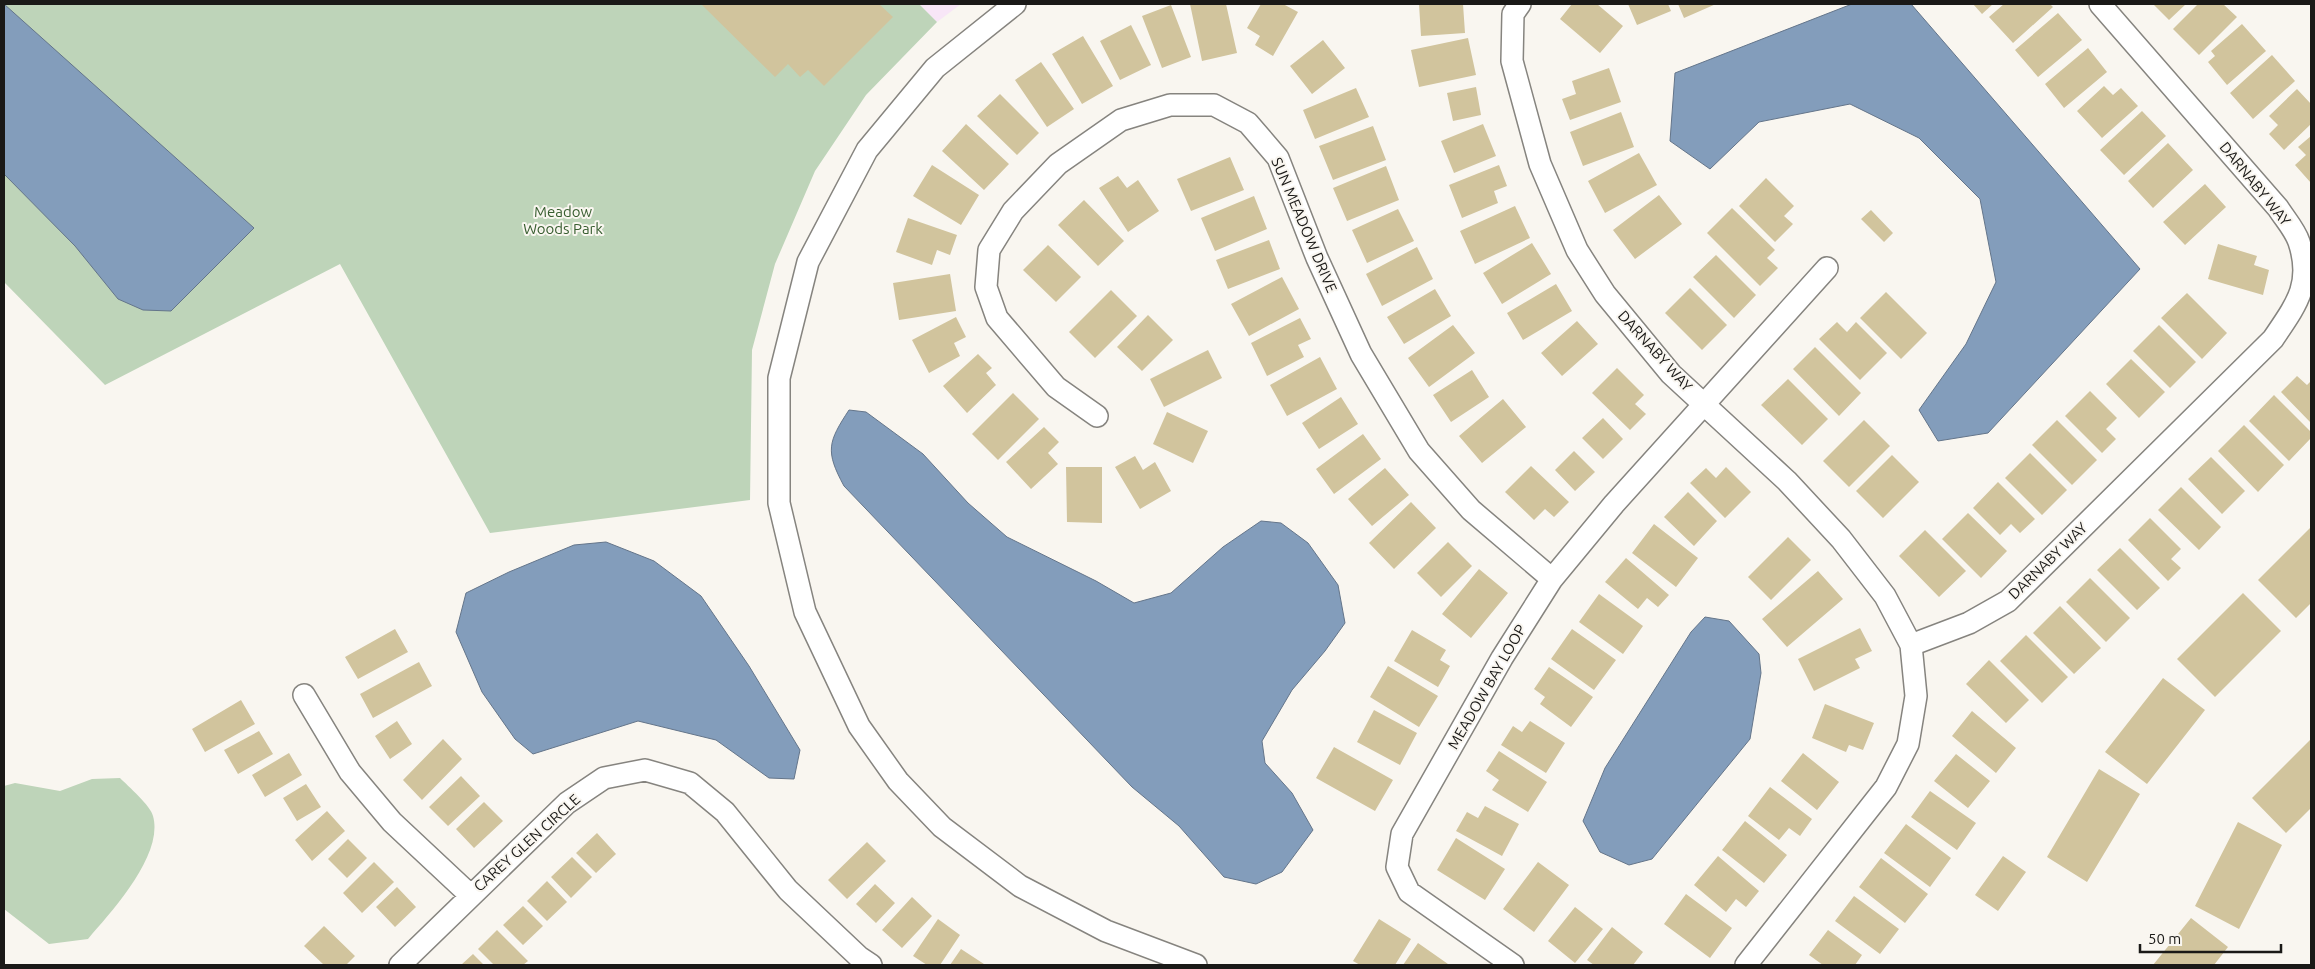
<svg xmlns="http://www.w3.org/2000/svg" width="2315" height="969" viewBox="0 0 2315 969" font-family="Ubuntu,sans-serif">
  <rect width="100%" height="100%" fill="#f9f6f0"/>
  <path fill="#f8e6f7" d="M919,4H961L937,22Z"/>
  <path fill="#bed4b9" d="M4,4H919L937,22L866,95L815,171L775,264L752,350L750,500L490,533L340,264L105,385L4,282Z
    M120,778C128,786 151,806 153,816C164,855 112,911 88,939L49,944L4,909V786L15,783L60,791L92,779Z"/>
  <path fill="#839dbb" stroke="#64758a" d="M4,4L254,228L171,311L143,310L118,299L75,246L4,174Z
    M1852,4H1911L2140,269L1988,433L1938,441L1919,410L1966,344L1996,282L1980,199L1919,138L1850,104L1759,122L1710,169L1670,141L1675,73Z
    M849,410L866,412L923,454L968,503L1007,537L1096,581L1134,603L1171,593L1223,547L1261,521L1281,523L1308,543L1338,585L1345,623L1325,651L1292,690L1262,741L1265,763L1292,793L1313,830L1282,872L1256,884L1224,877L1179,826L1132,787L844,486C825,451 828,442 849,410Z
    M606,542L654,561L701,596L749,666L800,750L794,779L769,778L716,740L638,721L533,754L515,739L482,692L456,632L466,593L509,572L574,545Z
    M1705,617L1729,621L1759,654L1761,673L1750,739L1652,859L1629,865L1600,852L1583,821L1605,768L1691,632Z"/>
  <path fill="#d1c49d" d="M701,4H879L893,17L824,86L808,70L800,77L788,64L775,77Z
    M1190,4H1226L1237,53L1202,61Z
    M1261,4H1283L1298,12L1273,56L1255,45L1260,36L1247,28Z
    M1419,4H1463L1465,33L1421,36Z
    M1572,4H1597L1623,26L1600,53L1560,19Z
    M1628,4H1668L1671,11L1637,25Z
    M1678,4H1716L1684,18Z
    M1973,4H1993L1982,14Z
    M2004,4H2050L2053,7L2013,43L1989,17Z
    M2153,4H2186L2169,20Z
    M2198,4H2223L2237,17L2199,55L2173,29Z
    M1171,5L1191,57L1162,68L1142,16Z
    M2058,13L2082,40L2038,77L2015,50Z
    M2242,24L2266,51L2227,85L2208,62L2215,56L2211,51Z
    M1131,25L1151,65L1120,80L1100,41Z
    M1083,36L1113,86L1082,104L1052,54Z
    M1468,38L1476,75L1419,87L1411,50Z
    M1323,40L1345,68L1312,94L1290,66Z
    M2088,48L2107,72L2064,108L2045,84Z
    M2272,55L2295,81L2253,119L2230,93Z
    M1041,62L1074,109L1047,127L1015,80Z
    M1609,68L1621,102L1570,120L1562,99L1576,94L1572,81Z
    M2104,86L2113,95L2121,88L2138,106L2102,138L2077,111Z
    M1476,87L1481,115L1453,121L1447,93Z
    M1356,88L1369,117L1315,139L1303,110Z
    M2297,89L2311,104V124L2284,150L2269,134L2278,125L2269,116Z
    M1000,94L1039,133L1017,155L977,116Z
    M2142,111L2166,136L2124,175L2100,150Z
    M1621,112L1634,147L1583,166L1570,132Z
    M966,124L1009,164L984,190L942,151Z
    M1483,124L1496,156L1454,173L1441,141Z
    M1373,126L1386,160L1333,180L1319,146Z
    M2311,136V183L2295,165L2306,155L2298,147Z
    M2168,143L2193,170L2153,208L2128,181Z
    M1639,153L1657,185L1605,213L1588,181Z
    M1230,157L1244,190L1191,211L1177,179Z
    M932,165L979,195L961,225L913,196Z
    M1499,165L1507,186L1494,191L1498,203L1462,218L1449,185Z
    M1386,166L1399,200L1347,221L1333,188Z
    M1118,176L1127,188L1138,180L1159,211L1128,232L1099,188Z
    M1766,178L1794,206L1784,216L1793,224L1775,242L1739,206Z
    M2205,184L2226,207L2185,245L2163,222Z
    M1659,195L1682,224L1635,259L1613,230Z
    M1254,196L1267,229L1215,251L1201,218Z
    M1084,200L1124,241L1098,266L1058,225Z
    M1515,206L1530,238L1475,264L1460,231Z
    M1732,208L1775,250L1767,258L1778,268L1760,286L1707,233Z
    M1398,209L1414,241L1367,263L1352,230Z
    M1871,210L1893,233L1884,242L1861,219Z
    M908,218L957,235L950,255L937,250L932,265L896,252Z
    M1269,240L1280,269L1228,289L1216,260Z
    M1532,243L1551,274L1502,304L1483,273Z
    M2218,244L2257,256L2254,265L2269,270L2263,295L2208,279Z
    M1048,245L1081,277L1056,302L1023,270Z
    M1417,247L1433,279L1382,306L1366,274Z
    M1716,255L1756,295L1734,318L1693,277Z
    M950,274L956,311L899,320L893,283Z
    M1282,277L1299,309L1249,336L1231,304Z
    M1556,284L1572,311L1523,340L1507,313Z
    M1690,288L1727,325L1702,350L1665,313Z
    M1435,289L1451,316L1404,344L1387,317Z
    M1111,290L1137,316L1095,358L1069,332Z
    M1886,292L1927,333L1901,359L1860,318Z
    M2187,293L2227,333L2202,359L2161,318Z
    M1148,315L1173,340L1142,371L1117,347Z
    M956,317L966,337L954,343L960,356L929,373L912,340Z
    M1300,318L1311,339L1298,345L1304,357L1267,376L1251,343Z
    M1577,321L1598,344L1562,376L1541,353Z
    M1837,322L1847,332L1856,322L1887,353L1860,380L1819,339Z
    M1453,325L1475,353L1429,387L1408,358Z
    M2159,325L2196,362L2170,388L2133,351Z
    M1815,347L1861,393L1839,416L1793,369Z
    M1208,350L1222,378L1164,407L1150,379Z
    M978,354L992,368L986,373L996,385L967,413L943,386Z
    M1320,357L1337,389L1287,416L1270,385Z
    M2131,359L2165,392L2139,418L2106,384Z
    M1617,368L1644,395L1635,404L1646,414L1630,430L1592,393Z
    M1472,370L1489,397L1451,422L1433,395Z
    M2297,376L2307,385L2311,381V423L2281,392Z
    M1788,379L1828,419L1802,445L1761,405Z
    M2090,391L2117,418L2106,429L2116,439L2102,453L2065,416Z
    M1013,393L1039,419L998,460L972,434Z
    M2274,395L2311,432V438L2289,461L2249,421Z
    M1341,397L1358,424L1319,449L1302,423Z
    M1503,399L1526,427L1482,463L1459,436Z
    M1167,412L1208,431L1193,463L1153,444Z
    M1603,418L1623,439L1603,459L1582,438Z
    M1864,420L1890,446L1849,487L1823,461Z
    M2057,420L2097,460L2072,485L2032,445Z
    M2244,425L2284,465L2258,492L2218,451Z
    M1044,427L1059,442L1048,453L1058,464L1031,489L1006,462Z
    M1363,434L1381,459L1334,494L1316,469Z
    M1574,451L1595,472L1575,491L1555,470Z
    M2030,453L2067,490L2042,515L2005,478Z
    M1892,455L1919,482L1883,518L1856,491Z
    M1135,456L1143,470L1155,462L1171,491L1140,509L1115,467Z
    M2211,457L2245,491L2222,514L2188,479Z
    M1531,466L1569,502L1554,517L1545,509L1534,520L1505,492Z
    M1066,467H1102V523L1067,522Z
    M1726,467L1751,492L1725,518L1690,483L1706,468L1716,478Z
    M1385,468L1409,495L1372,526L1348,499Z
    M1998,482L2035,519L2020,533L2011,524L2000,535L1973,508Z
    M2181,487L2221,527L2199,550L2158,510Z
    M1688,492L1717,521L1694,546L1664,517Z
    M1411,502L1436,528L1394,569L1369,543Z
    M1968,513L2007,551L1981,578L1942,539Z
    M2150,518L2181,549L2171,559L2181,568L2168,581L2128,540Z
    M1654,524L1698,558L1676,587L1632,553Z
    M2311,527V603L2296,618L2258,580Z
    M1925,530L1966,571L1939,597L1899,556Z
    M1788,537L1811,560L1771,600L1748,577Z
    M1448,542L1472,566L1441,597L1417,573Z
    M2120,548L2160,588L2137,610L2097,570Z
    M1626,558L1669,595L1658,607L1647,598L1638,609L1605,582Z
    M1479,569L1508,593L1471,638L1442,614Z
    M1818,571L1843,599L1787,647L1762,619Z
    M2090,578L2130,618L2106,642L2066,602Z
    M2243,593L2281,631L2215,697L2177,659Z
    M1599,594L1643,626L1623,654L1579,622Z
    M2060,606L2101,648L2074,674L2033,633Z
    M1860,628L1872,651L1855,659L1860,668L1814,691L1798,659Z
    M395,629L408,652L358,679L345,657Z
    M1572,629L1616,660L1594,690L1551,659Z
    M1412,630L1446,650L1440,660L1450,666L1438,687L1394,661Z
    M2026,635L2068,677L2042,703L2000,661Z
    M1989,660L2029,700L2006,723L1966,684Z
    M419,662L432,686L373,718L360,694Z
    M1388,666L1438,696L1419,727L1370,697Z
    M1549,667L1593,697L1571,727L1540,704L1545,697L1534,689Z
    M2163,678L2205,710L2147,784L2105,752Z
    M241,700L255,724L205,752L192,729Z
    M1825,704L1874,723L1863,750L1849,745L1846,752L1812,738Z
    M1374,710L1417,733L1400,765L1357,742Z
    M1972,711L2016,748L1996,773L1952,736Z
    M397,721L412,744L390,759L375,736Z
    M1530,721L1565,743L1546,773L1501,745L1513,726L1522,732Z
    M259,731L273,754L238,774L224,750Z
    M443,739L462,759L422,800L403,780Z
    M2311,739V808L2286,833L2252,798Z
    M1334,747L1393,780L1375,811L1316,778Z
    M1499,751L1547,782L1528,812L1492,790L1499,780L1486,771Z
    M289,753L302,775L265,797L252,775Z
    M1803,753L1839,782L1817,810L1781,781Z
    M1956,754L1990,781L1968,808L1934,781Z
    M2099,769L2140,794L2087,882L2047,857Z
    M461,776L480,796L448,826L429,807Z
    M306,784L321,807L297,821L283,798Z
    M1770,787L1812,819L1800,836L1789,828L1779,840L1748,816Z
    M1930,791L1976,823L1957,850L1911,817Z
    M484,802L503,821L474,848L456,829Z
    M1485,806L1519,824L1502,856L1456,831L1467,812L1478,818Z
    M327,811L345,831L312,861L295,840Z
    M1745,821L1787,855L1764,883L1722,850Z
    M2238,822L2282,845L2239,929L2195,906Z
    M1906,824L1951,858L1930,887L1884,853Z
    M597,833L616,854L596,873L576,853Z
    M1456,838L1505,869L1485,900L1437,870Z
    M348,839L367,858L347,878L328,859Z
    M867,842L886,861L847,899L828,880Z
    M1718,856L1759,891L1746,907L1736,899L1726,912L1694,885Z
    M2003,856L2026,872L1998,911L1975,895Z
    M572,857L592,877L571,898L551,877Z
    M1881,858L1928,894L1905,923L1859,887Z
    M374,862L394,882L362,913L343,893Z
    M1538,862L1569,885L1534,932L1503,909Z
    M547,881L567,902L547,921L527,901Z
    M875,884L895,903L876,923L856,904Z
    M397,887L416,907L395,927L376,907Z
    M1686,894L1732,928L1710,958L1664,924Z
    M1854,896L1899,929L1880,954L1835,921Z
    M912,897L932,916L902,948L882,930Z
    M523,906L543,926L523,945L503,925Z
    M1575,907L1603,929L1575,963L1548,941Z
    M2191,918L2228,947L2214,965H2153Z
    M938,919L960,935L940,965H927L913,956Z
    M1379,919L1411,939L1395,965H1360L1353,961Z
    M324,926L355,956L346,965H324L304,946Z
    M1612,927L1643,952L1633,965H1594L1587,960Z
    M497,930L528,961L523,965H494L478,949Z
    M1828,930L1862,955L1855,965H1823L1809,955Z
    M1418,943L1448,964L1447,965H1403Z
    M961,949L984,964L983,965H950Z
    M473,954L484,965H461Z"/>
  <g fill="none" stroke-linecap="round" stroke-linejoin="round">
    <defs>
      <path id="minor" d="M1015,4L935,68L867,150L808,262L779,378V503L805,612L859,726L898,781L942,827L1020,886L1106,931L1196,965
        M1520,4L1513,14L1512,61L1540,164L1577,250L1605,294L1671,374L1787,481L1841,539L1885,596L1911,645L1969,623L2008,601L2273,339C2296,305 2313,284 2299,242C2295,230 2285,219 2278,208L2100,4
        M1097,416L1056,387L997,318L986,287L989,250L1013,211L1058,164L1121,120L1170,105H1214L1248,123L1278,158L1317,258L1361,354L1419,451L1471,510L1552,579
        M304,695L350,772L392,822L470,895
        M400,965L567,803L604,778L645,770L690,783L725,812L788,890L859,957L871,965
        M1513,965L1409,892L1397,867L1402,834L1502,658L1552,579L1614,504L1827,268
        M1746,965L1886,787L1908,744L1916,696L1911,645"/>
    </defs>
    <use href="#minor" stroke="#86847f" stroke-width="24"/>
    <use href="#minor" stroke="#fff" stroke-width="21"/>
  </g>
  <g text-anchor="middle" stroke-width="4" stroke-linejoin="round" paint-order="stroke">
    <g font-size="15" fill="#1a1917" stroke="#f9f6f0">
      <text transform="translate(2255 184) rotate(51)" y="5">DARNABY WAY</text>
      <text transform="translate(1304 225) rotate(67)" y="5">SUN MEADOW DRIVE</text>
      <text transform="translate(1655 351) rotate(48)" y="5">DARNABY WAY</text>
      <text transform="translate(2048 561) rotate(-44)" y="5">DARNABY WAY</text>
      <text transform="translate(1487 687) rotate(-60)" y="5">MEADOW BAY LOOP</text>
      <text transform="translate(527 843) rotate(-42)" y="5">CAREY GLEN CIRCLE</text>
    </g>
    <g font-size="15" fill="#375d2f" stroke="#f9f6f0">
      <text x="563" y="217">Meadow<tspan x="563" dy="17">Woods Park</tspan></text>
    </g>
  </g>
  <rect width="2315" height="969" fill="none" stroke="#1a1917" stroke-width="10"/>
  <path d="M2140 944v8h141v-8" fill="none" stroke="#1a1917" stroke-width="2.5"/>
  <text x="2148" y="944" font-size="15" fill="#1a1917" stroke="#f9f6f0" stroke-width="4" paint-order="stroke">50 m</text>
</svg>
